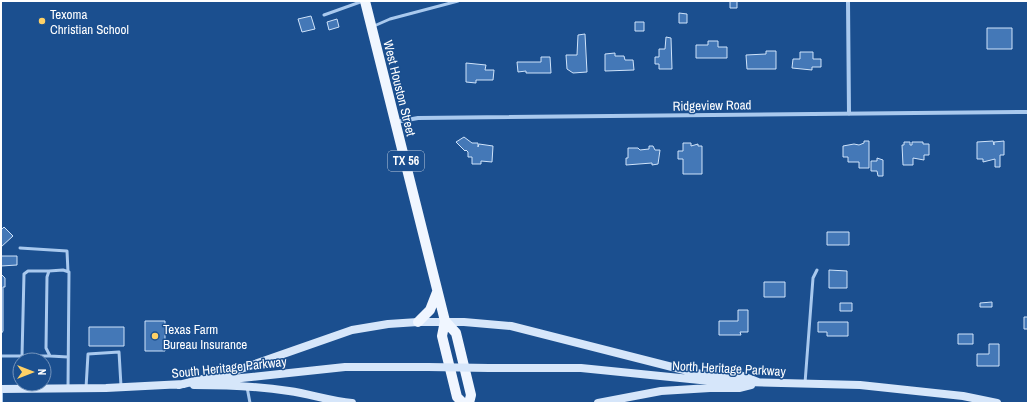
<svg xmlns="http://www.w3.org/2000/svg" width="1029" height="404" viewBox="0 0 1029 404" font-family="'Archivo Narrow',sans-serif">
  <rect width="100%" height="100%" fill="#1b4f8f"/>
  <path fill="#4478b7" stroke="#cfe3fa" d="M730,1H737V8H730Z
    M679,13L687,14V23H679Z
    M311,16L315,29L302,32L298,19Z
    M337,19L339,27L329,30L327,22Z
    M635,22H644V31H635Z
    M987,28H1012V49H987Z
    M585,34L587,72L573,73L567,69L566,55H577L578,35Z
    M666,37L671,38L672,69H659V64H655V57H659V49H665Z
    M708,41H718V47H727V58H696V45H708Z
    M766,51H776V69H747L746,55L766,54Z
    M800,52H813V59H821V67H812V70L792,68L793,59H800Z
    M615,53V56H624L625,60H633L634,70L605,71V54Z
    M541,57H550L551,73H526V71L518,72L517,62H541Z
    M466,63L486,65L485,70H494L493,80H476V83L466,82Z
    M464,137L472,143H478V147L479,144L493,146L492,162L481,161V164H472V157H468V152L466,150L465,151L456,142Z
    M864,141H869V168H859V162H848V157H843V146L854,144L859,145L864,143Z
    M993,141L994,145V142L1004,141V155H1000V167H995V159L983,162V159H977V142Z
    M904,142H910V145H912V142H923V144H929V155H924V160L913,158V165H903L902,145H904Z
    M683,143H691V146L698,144V146H702V174H683V159H678V151H683Z
    M649,146H653L655,150H660L658,164L652,165V163L626,165V158H628V148H638L640,150L649,149Z
    M877,158L883,160V176H878L877,171H871V161H877Z
    M4,227L13,236L1,247V230Z
    M827,232H849V245H827Z
    M1,256H17V265L1,266Z
    M829,270L847,271V288H829Z
    M1,274L5,278V287H3V331L1,334Z
    M764,282H785V297H764Z
    M992,302V307H980V303Z
    M840,303H852V311H840Z
    M738,310H748V332H740L741,335H719V321H738Z
    M1024,317H1028V329H1024Z
    M145,321H165V351H145Z
    M818,322H848V336H827V332H818Z
    M89,327H124V346H89Z
    M958,334H973V344H958Z
    M989,344H999V366H977V354H989Z"/>
  <g fill="none" stroke-linecap="round" stroke-linejoin="round">
    <path stroke="#a9c9ee" stroke-width="3" d="M324,15L363,1
      M374,26L390,19L458,1
      M20,248L67,251L68,272
      M1,356H50
      M22,356L24,274L28,271H49
      M805,383L813,278L817,270
      M247,387L250,403
      M68,388L69,272L63,270L49,271L47,277L46,348L50,356L68,357
      M86,388L88,354L119,352L121,386"/>
    <path stroke="#a9c9ee" stroke-width="4" d="M848,1L849,114
      M396,122L418,118L1028,112
      M1,389V403"/>
    <path stroke="#d6e6fa" stroke-width="8" d="M489,368H581L710,381L860,385L963,396L997,403
      M213,381L345,367H428
      M179,385L235,371L352,330L388,324L418,322H464L511,326L680,369L701,374L740,375L758,382
      M194,385C226,385 257,386 289,391C310,394 331,401 352,403
      M1,389L106,388L184,384
      M598,403L661,391L710,388H739L751,385"/>
    <path stroke="#f0f6ff" stroke-width="10" d="M365,1L445,321L442,336L457,397L463,403
      M445,321L456,333L471,395L469,403
      M418,322L430,310L437,292"/>
    <path stroke="#d6e6fa" stroke-width="8" d="M428,367L489,368"/>
  </g>
  <g fill="#ffd166" stroke="#1b4f8f" stroke-width="1.5">
    <circle cx="42" cy="21" r="4"/>
    <circle cx="155" cy="336" r="4"/>
  </g>
  <g text-anchor="middle" stroke-width="3" stroke-linejoin="round" paint-order="stroke">
    <rect fill="#1b4f8f" stroke="#bbcadd" stroke-width="1" x="388" y="151" width="36" height="20" rx="3"/>
    <g font-size="12" font-weight="bold" fill="#fff">
      <text x="406" y="165">TX 56</text>
    </g>
    <g font-size="13" fill="#fff" stroke="#1b4f8f" text-anchor="start">
      <text x="50" y="19">Texoma<tspan x="50" dy="15">Christian School</tspan></text>
      <text x="163" y="334">Texas Farm<tspan x="163" dy="15">Bureau Insurance</tspan></text>
    </g>
    <g font-size="13" fill="#fff" stroke="#1b4f8f">
      <text transform="translate(400 88) rotate(76)" y="5">West Houston Street</text>
      <text transform="translate(712 105) rotate(-1)" y="5">Ridgeview Road</text>
      <text transform="translate(229 367) rotate(-6)" y="5">South Heritage Parkway</text>
      <text transform="translate(729 368) rotate(3)" y="5">North Heritage Parkway</text>
    </g>
  </g>
  <rect width="1029" height="404" fill="none" stroke="#ffffff" stroke-width="4"/>
  <g transform="translate(32 372) rotate(90)"><circle r="19" fill="#1b4f8f" stroke="#7695bc"/>
  <path d="M0-3L7 15L0 10L-7 15Z" fill="#ffd166"/>
  <text y="-6" font-size="11" font-weight="bold" text-anchor="middle" fill="#ffffff">N</text>
  </g>
</svg>
